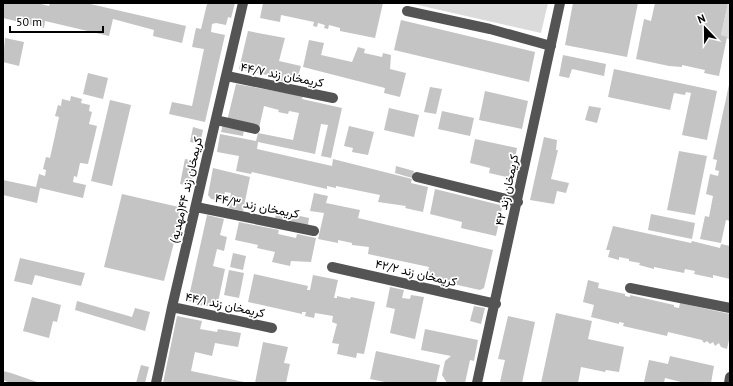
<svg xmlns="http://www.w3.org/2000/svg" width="733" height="386" viewBox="0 0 733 386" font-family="'PT Sans',Vazirmatn,sans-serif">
  <rect width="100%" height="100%" fill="#fff"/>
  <path fill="#dbdbdb" d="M409,3H548L541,33Z
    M728,3H730V40L721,35Z"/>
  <path fill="#c4c4c4" d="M3,3H37L49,6L50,3H86L186,26L182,43L153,36L154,30L113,19L109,36L45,21L44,28L3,18Z
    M203,3H235L231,18L228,17L226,25L216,23L212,24L211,32L225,35L205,122L169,114L172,102L192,106L204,49L192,47L196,28L201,29L207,4Z
    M263,3H383L375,38L340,31V28L329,25L328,29L324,28L325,25L318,23L317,27L313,26L314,22L281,15L280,22L260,18Z
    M573,3H638L627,57L565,45Z
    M655,3H728L721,35L727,37L719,76L704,73L705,70L682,65V67L669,66L636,59L644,19L651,21Z
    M401,20L535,52L529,82L394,50Z
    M248,31L285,38L279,61L301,66L297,80L287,77L286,82L275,80L276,77L239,69Z
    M5,38L24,42L19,66L3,62Z
    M309,40L324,43L321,55L352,62L358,47L365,49L364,53L382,57L383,53L391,55L390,69L406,73L400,97L384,93L385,88L303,67Z
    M563,55L606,64L604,76L572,69L569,78L559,76Z
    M614,69L717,91L707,140L682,135L691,93L686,92L685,95L674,93L670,110L608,97Z
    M88,73L108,78L103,99L83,94Z
    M730,80V221L726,220L721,243L700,239L705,216L709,217L713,196L706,194L710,174L718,176L719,171L715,170L717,160L713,159Z
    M236,84L303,96L302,99L342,108L331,158L321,156L328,125L321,124L315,154L258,142L257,149L332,166L333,159L412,179L411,183L428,187L423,212L405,208L406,206L378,202L380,195L336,186V188L327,186V189L252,172L251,174L236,171L239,156L217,152L220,134L256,141L258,133L293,140L299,113L289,111L288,114L278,112L279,110L264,106L259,128L227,121Z
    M430,87L442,89L436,114L424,112Z
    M485,91L528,101L522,129L479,120Z
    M71,96L82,99L81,103L90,105L89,111L92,112L89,124L97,126L88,164L80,163L77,177L74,176L73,182L86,185L83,198L40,188L37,203L3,195V180L36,187L39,174L45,176L46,170L43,169L46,157L50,158L59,117L55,116L58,105L61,106L62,99L70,101Z
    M110,100L131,105L112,186L91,181Z
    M589,106L601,108L597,123L585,120Z
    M389,108L419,115L414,137L384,130Z
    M442,111L474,118L470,136L438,129Z
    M223,124L244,129L243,136L221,132Z
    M349,126L374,132L368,155L352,152L353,148L344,146Z
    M193,127L203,130L200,144L190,142Z
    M544,137L557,140L556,150H558L551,179L569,183L566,193L557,191L554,204L530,200Z
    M475,139L517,148L511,178L489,173L490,168L470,163Z
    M679,151L707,156L695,215L667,210Z
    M185,159L196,161L191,186L180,184Z
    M396,166L414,171L412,178L395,173Z
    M213,168L250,177L243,211L228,208L231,193L225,192L223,201L211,199L208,195Z
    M435,189L500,205L502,208L496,236L461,228L462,222L430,214Z
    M314,193L328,196L326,203L360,210L358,218L493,250L484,288L480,290L426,278L429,267L368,254L369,247L352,245V243L338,240V243L318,239L324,213L310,211Z
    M122,194L183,208L164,281L104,267Z
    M277,211L309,218L308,225L275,218Z
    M651,214L695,223L692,239L648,230Z
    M207,215L224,219L220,235L227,237L224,251L217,249L213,266L225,269L217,307L197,305V303L188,301Z
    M239,222L279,230L278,234L296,238L297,234L316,238L311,262L291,261L290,266L272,262L275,252L257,248L258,245L235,240Z
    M613,226L691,243L692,241L720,248L721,244L730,246V279L713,275V278L694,274L695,271L685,269L684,273L654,267V269L639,265L640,263L629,261V259L619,257V260L608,257L610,250H606Z
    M233,253L246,256L243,270L230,267Z
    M20,258L85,273L81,286L35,275L32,285L14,281Z
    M229,270L244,273L239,298L224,295Z
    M254,274L308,286L307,290H310L313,275L338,280L334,298H337V296L350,299L351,297L375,302L364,354L357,353L356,358L337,354L339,344L332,343L337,324L332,322L333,316L315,313L314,318L305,316L306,312H302V314L248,302Z
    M588,280L599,283L598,288L625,294V296L630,297V295L674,305V307L679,308L680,303L730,314V335L727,349L721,347L719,343L715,346L713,342L710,344L707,341L704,343L702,340L668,332L667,336L623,326L624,323L619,322V324L591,317L594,305L583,302Z
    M390,287L404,290L402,298L410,299L411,295L424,297L415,339L390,333L395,309L386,307Z
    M32,297L61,305L57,322L53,321L49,338L23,331Z
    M77,301L132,317L135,308L150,312L145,331L75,310Z
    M474,306L485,308L481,324L470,321Z
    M556,313L592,321L588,339L624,347L619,372L606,370L605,372L581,367L578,383H541Z
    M177,316L202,321L200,329L217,332L218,329L241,333L238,347L215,343L212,356L195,352L191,371L249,383H163Z
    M508,316L535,322L522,383L500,382L505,360L498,359Z
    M425,329L478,340L474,361L470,360L465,383H447L442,375L445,361L451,356L421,350Z
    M263,342L288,347L284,363L290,364L286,383H255Z
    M376,351L440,365L436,383H390L370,379Z
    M670,356L714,366L711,383H685L665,378L664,383L644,382L649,360L668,364Z
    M141,365L149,367L145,383H136Z
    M3,371L11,373L40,383H10L3,380Z"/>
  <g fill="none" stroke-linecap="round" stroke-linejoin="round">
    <path stroke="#545454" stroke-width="10" d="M407,11L490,29L551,46
      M227,76L333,98
      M216,120L255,129
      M417,177L518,202
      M196,207L314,231
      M332,267L496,304
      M630,288L730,308
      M172,307L272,328
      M156,383L172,307L243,3
      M477,383L560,3
      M729,383L730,377"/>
  </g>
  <g text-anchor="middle" stroke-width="3.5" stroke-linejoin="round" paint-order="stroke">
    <g font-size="12" fill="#000" stroke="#fff">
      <text transform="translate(282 75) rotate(11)" y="4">کریمخان زند ۴۴/۷</text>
      <text transform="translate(186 190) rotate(-77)" y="4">کریمخان زند ۴۴(مهدیه)</text>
      <text transform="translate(507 190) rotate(-78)" y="4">کریمخان زند ۴۲</text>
      <text transform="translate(257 206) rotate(11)" y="4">کریمخان زند ۴۴/۳</text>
      <text transform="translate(416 273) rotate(13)" y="4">کریمخان زند ۴۲/۲</text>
      <text transform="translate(225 305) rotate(12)" y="4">کریمخان زند ۴۴/۱</text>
    </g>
  </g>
  <rect width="733" height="386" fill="none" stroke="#000000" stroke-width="8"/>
  <g transform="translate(705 28) rotate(338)" stroke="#ffffff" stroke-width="3" paint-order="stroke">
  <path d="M0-3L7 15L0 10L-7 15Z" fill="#000000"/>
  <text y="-6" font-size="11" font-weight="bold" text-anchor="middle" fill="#000000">N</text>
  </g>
  <path d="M10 26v6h93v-6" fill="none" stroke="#000000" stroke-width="2"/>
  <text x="16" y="26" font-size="12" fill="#000000" stroke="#ffffff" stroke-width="3" paint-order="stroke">50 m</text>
</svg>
